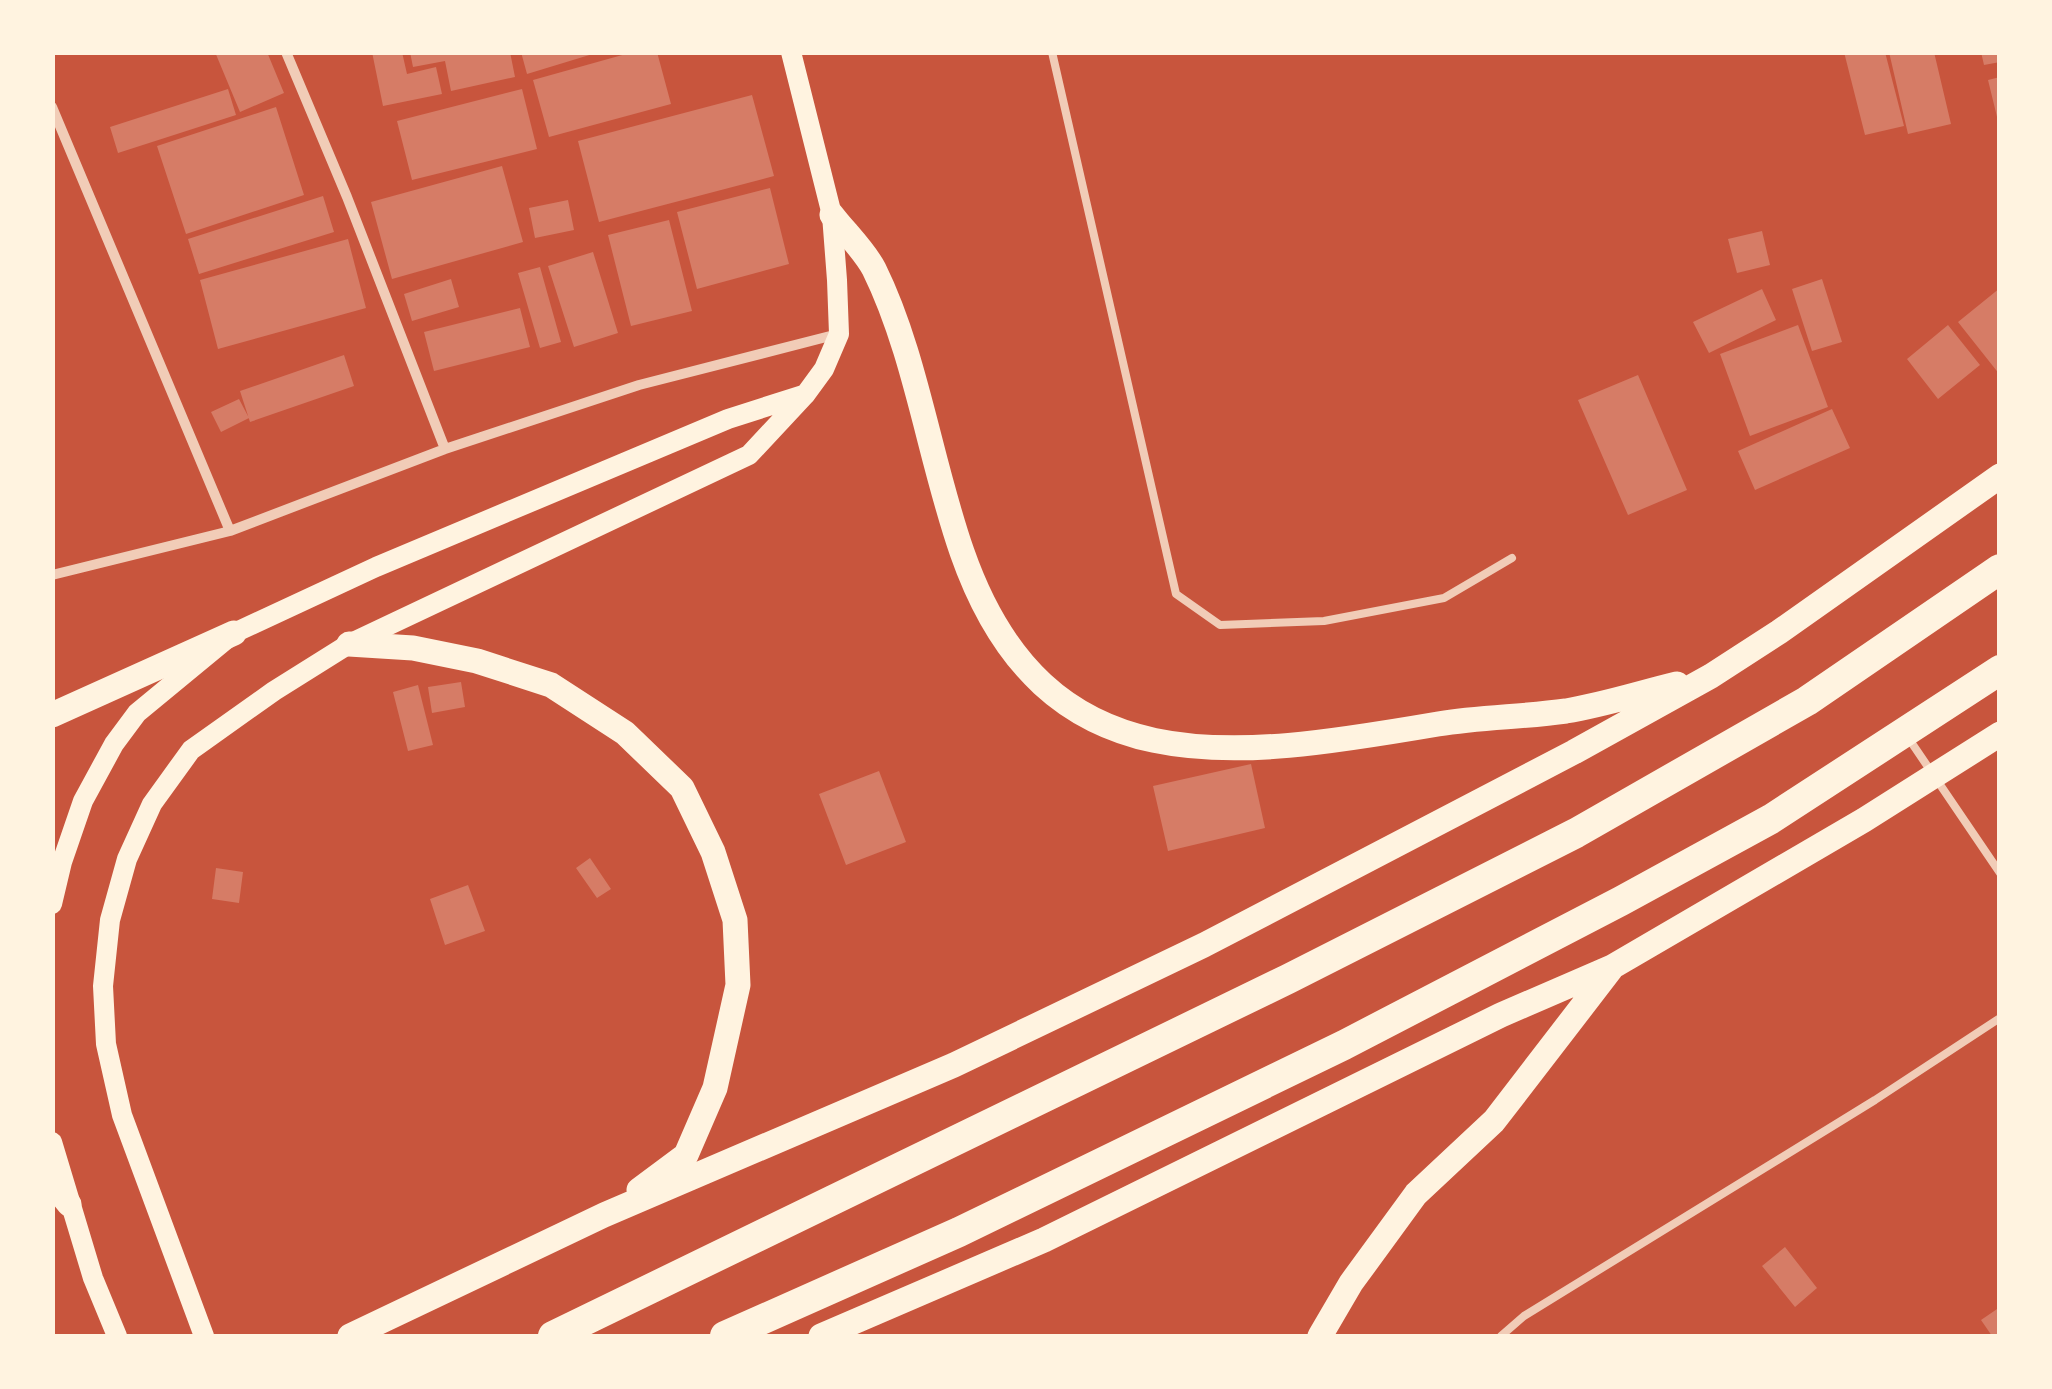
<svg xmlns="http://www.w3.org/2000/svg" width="2052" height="1389" viewBox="0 0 2052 1389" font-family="Signika,sans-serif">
  <rect width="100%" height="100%" fill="#c8553d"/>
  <path fill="#d67c66" d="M215,52H267L284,93L240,112Z
    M372,52H402L407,74L436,67L442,94L383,106Z
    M410,52H510L515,77L451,91L445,61L413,67Z
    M521,52H596V53L527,74Z
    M633,52H657L671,104L549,137L533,80Z
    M1844,52H1885L1904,126L1865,135Z
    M1889,52H1934L1951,124L1908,134Z
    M1981,52H2000V62L1984,65Z
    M2000,77V121H1998L1988,80Z
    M228,89L236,115L118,153L110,127Z
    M522,89L537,149L412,180L397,121Z
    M752,95L774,176L599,222L578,141Z
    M276,107L304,195L186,234L157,146Z
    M502,166L523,242L392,279L371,202Z
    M770,188L789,264L697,289L677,212Z
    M323,196L334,232L199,274L188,239Z
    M568,200L574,230L535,238L529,208Z
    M669,220L692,311L631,326L608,235Z
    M1762,231L1770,265L1737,273L1728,239Z
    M348,239L366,308L218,349L200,280Z
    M593,252L618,333L574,347L548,266Z
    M540,267L561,342L540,348L518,273Z
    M451,279L459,307L412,321L404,294Z
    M1822,279L1842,342L1812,351L1792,289Z
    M2000,288V375L1958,322Z
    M1762,289L1776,320L1709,353L1693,322Z
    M520,308L530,347L434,371L424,332Z
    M1798,325L1828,407L1750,436L1720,354Z
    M1948,325L1980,365L1938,399L1907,359Z
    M344,355L354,386L250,422L240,391Z
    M1638,375L1687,490L1628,515L1578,400Z
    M239,399L249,418L221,432L211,412Z
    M1832,409L1850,448L1755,490L1738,451Z
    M461,682L465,707L432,713L428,687Z
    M418,685L433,745L408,751L393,692Z
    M1251,764L1265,828L1168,851L1153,786Z
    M879,771L906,842L846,865L819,794Z
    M590,858L611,889L597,898L576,868Z
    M216,868L243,872L239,903L212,899Z
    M468,885L485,931L445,945L430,899Z
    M1785,1247L1817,1288L1795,1307L1762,1266Z
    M2000,1307V1336H1992L1981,1320Z"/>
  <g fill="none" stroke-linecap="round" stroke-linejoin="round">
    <path stroke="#f1ccb7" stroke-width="8" d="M1052,52L1176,594L1220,625L1324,621L1444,598L1512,558
      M1907,736L2000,873
      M1501,1336L1524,1316L1875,1100L2000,1018"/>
    <path stroke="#f1ccb7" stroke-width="10" d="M286,52L347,197L445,449
      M52,107L230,531
      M52,575L230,531L445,449L639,385L838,334"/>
    <path stroke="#fff3e0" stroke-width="20" d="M52,904L62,862L83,801L114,744L137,713L234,633L376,567L728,419L803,395
      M52,1142L93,1278L117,1336
      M204,1336L122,1115L106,1044L103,986L110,920L127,859L152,804L191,750L274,691L349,644L749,455L805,395L824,369L839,334L837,280L832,215L791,52"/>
    <path stroke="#fff3e0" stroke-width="25" d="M832,215C845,232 864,250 874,269C916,354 930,461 962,552C1045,790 1233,759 1438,724C1480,717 1523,717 1566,711C1603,705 1640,693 1677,684
      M349,644L413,648L477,661L551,685L625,733L682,788L713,852L735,920L738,985L715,1088L686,1155L639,1190
      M52,715L234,633
      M52,1183L69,1204
      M350,1336L604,1215L954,1065L1204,945L1574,752L1711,676L1779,632L2000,476
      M821,1336L1044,1240L1501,1015L1612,967L1864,820L2000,734
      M1320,1336L1351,1283L1416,1194L1494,1121L1611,969"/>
    <path stroke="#fff3e0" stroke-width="30" d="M553,1336L1288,979L1576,833L1807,701L2000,569
      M725,1336L959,1232L1344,1045L1621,901L1771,819L2000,670"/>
  </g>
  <rect width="2052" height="1389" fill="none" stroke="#fff3e0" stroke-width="110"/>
</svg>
